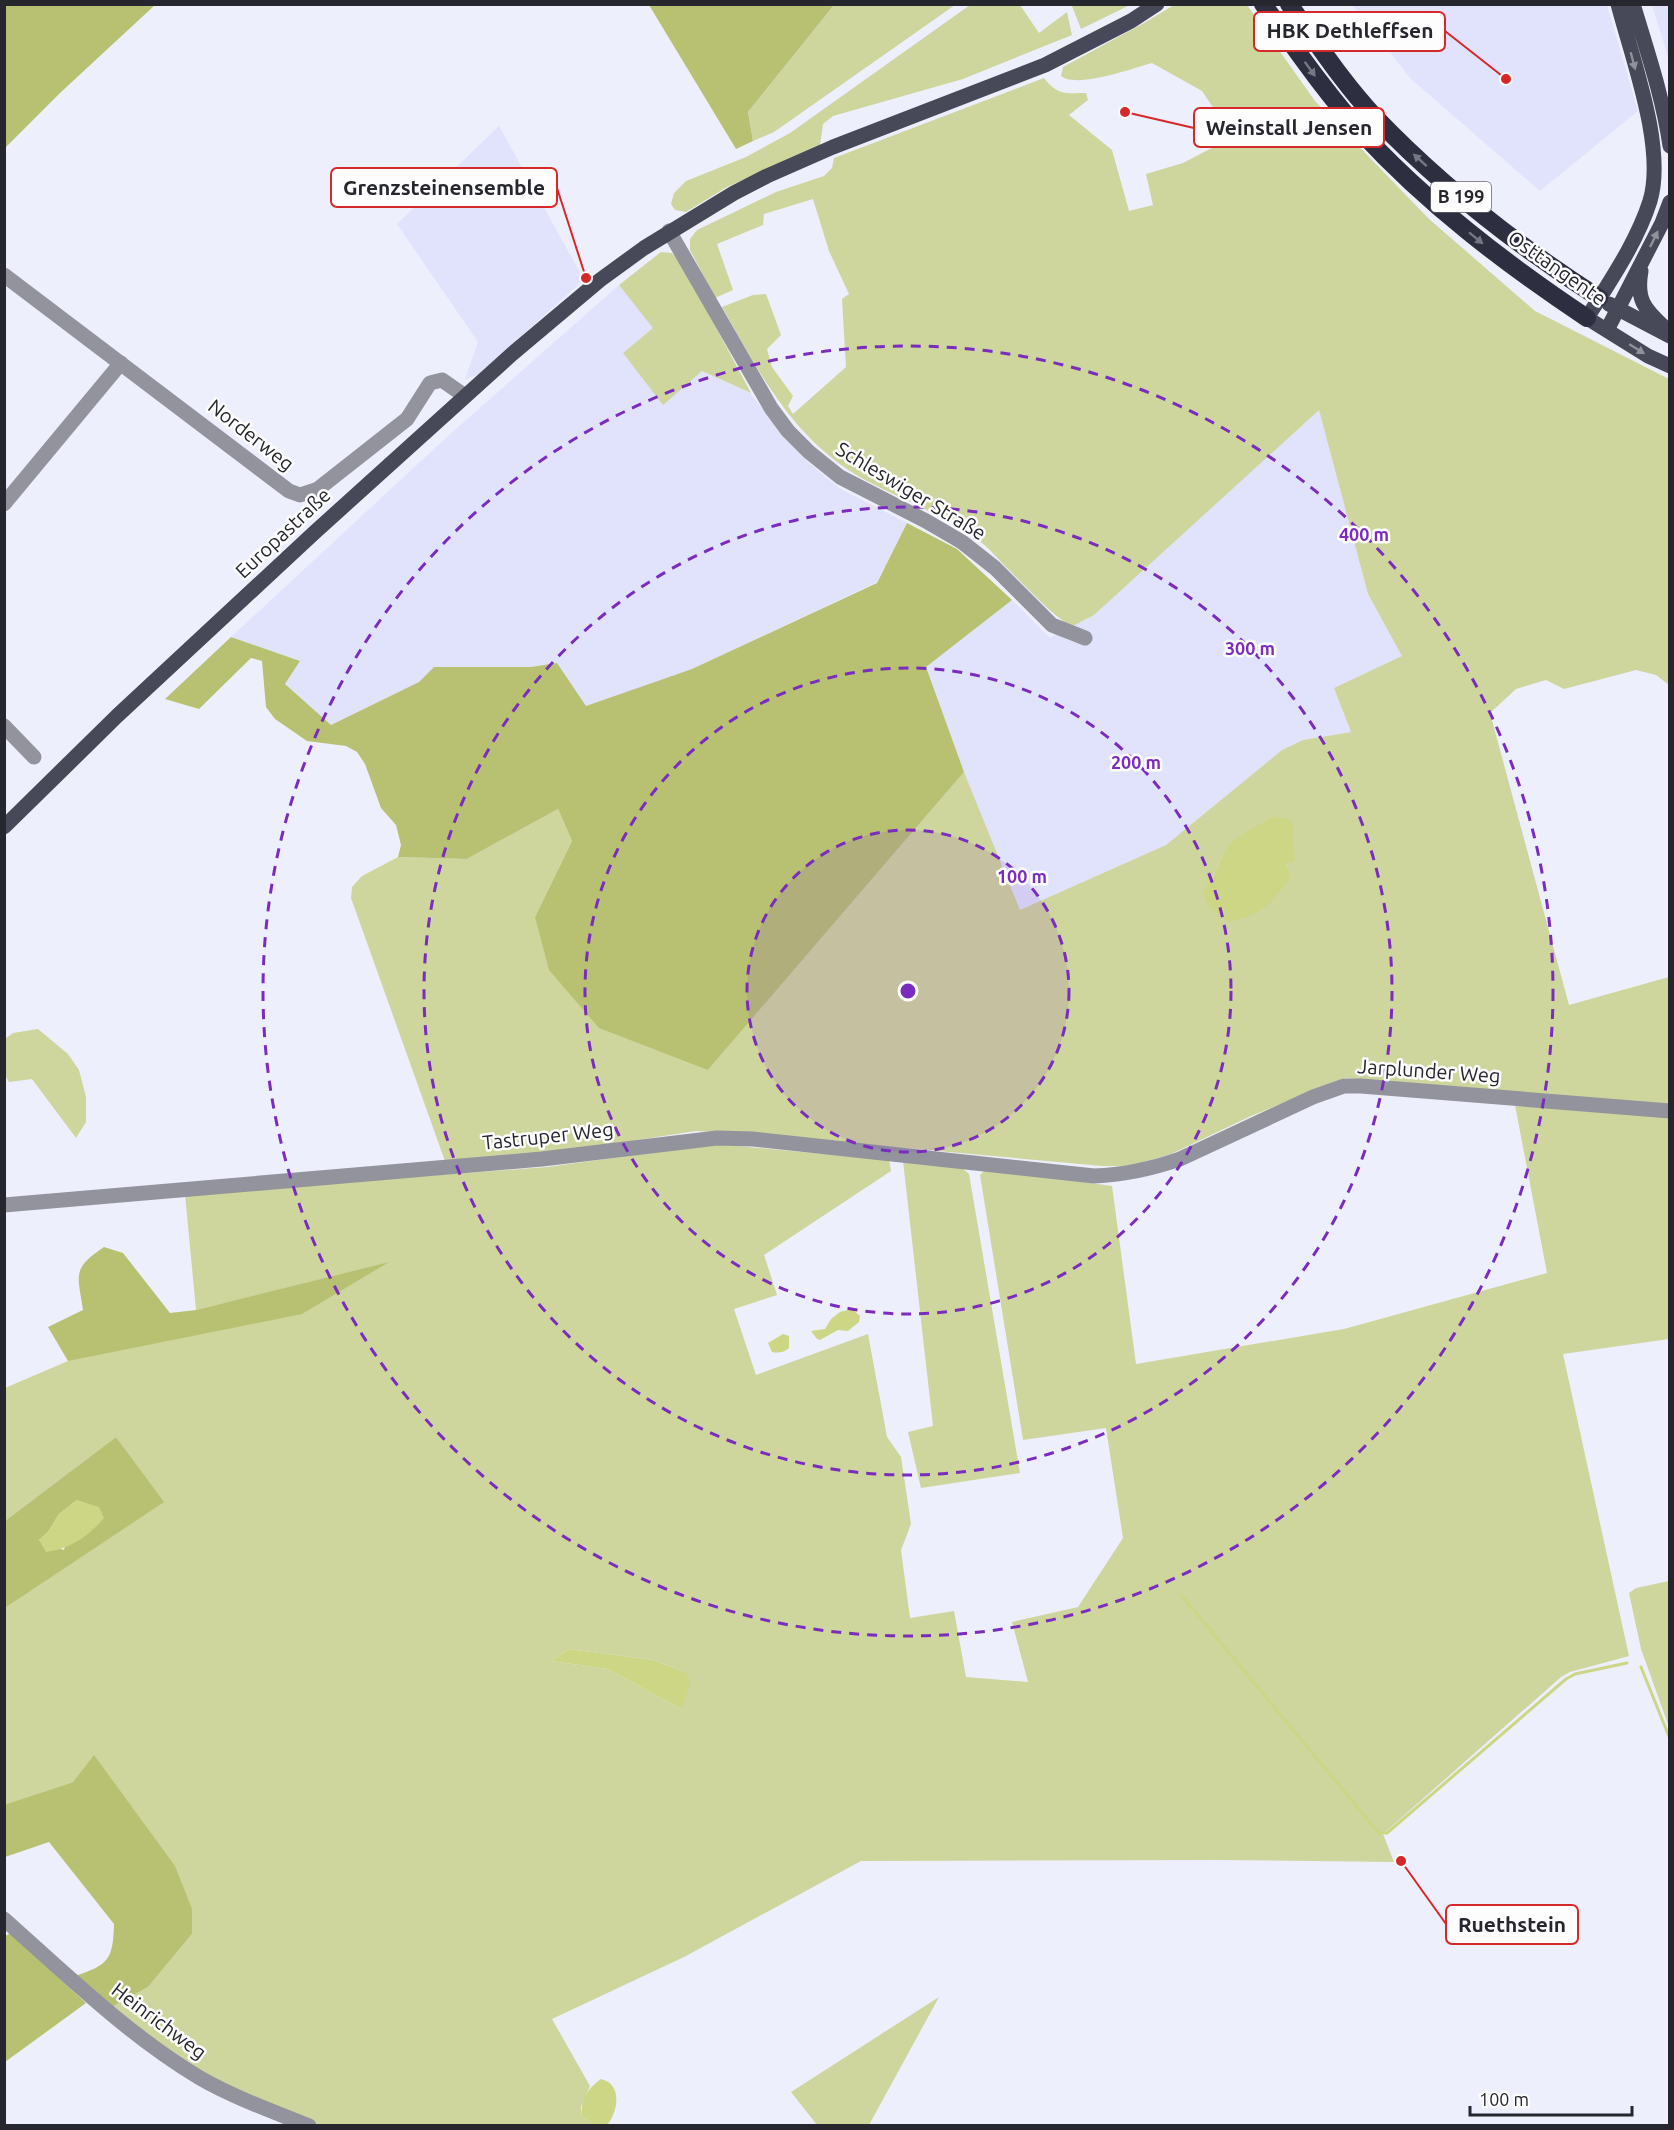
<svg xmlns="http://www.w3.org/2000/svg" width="1674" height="2130" viewBox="0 0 1674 2130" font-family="Ubuntu,sans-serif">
  <rect width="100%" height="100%" fill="#edeffd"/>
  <path fill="#e0e3fb" d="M1352,5H1607L1638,111L1540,191L1411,79Z
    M1652,5H1669V60Z
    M499,126L584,280L477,375L465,379L478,342L397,224Z
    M619,285L654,328L623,353L663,404L702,371L750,393L786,438L808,462L839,488L907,523L877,582L692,669L586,707L556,663L531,667H435L419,682L331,725L285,684L300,661L231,637L447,437Z
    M1319,409L1368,594L1403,656L1334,688L1351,732L1303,740L1282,750L1166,845L1020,910L964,772L926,667L1012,600L1050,638L1094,615Z"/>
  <path fill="#ced59d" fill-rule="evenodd" d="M834,5H955L774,132L753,141L748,112Z
    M970,5H1020L1039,33L1067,12L1072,35L963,79L833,116L823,124L820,145L727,187L686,212L675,210L671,204L674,193L686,181L746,157L790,133Z
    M1074,5V4L1130,5L1081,29L1072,6Z
    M1174,5H1247L1315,101L1429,219L1535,311L1669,379V685L1656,675L1636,670L1564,689L1546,680L1516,689L1490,713L1569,1005L1669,977V1106L1345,1078L1251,1116L1171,1154L1131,1166H1102L739,1133L696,1131L540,1155L445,1161L351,898L352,887L362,876L398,857L467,859L558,809L572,841L535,917L708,1070L964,772L1020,910L1166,845L1282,750L1303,740L1351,732L1334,688L1402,656L1368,594L1319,410L1094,615L1071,627C1047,610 1028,589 1007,568C999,560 991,550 982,543C946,515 904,501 865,480C793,440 761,375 722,307L753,295L766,294L781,335L767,349L772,367L793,396L788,406L793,414L846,367L842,299L849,294L829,251L813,199L764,214L763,225L717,244L733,290L715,298L690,250V239L697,230L776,192L824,176L832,168L834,158L1044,78C1058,96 1066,93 1086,93L1088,100L1069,115L1112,150L1129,211L1153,205L1146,174L1183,163L1233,137L1202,91L1152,63C1133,68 1077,89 1061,76L1063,67L1144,23ZM1293,851L1295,858L1286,863L1290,874L1203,892L1214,875L1224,852Z
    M661,252L672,253L681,262L751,393L702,371L663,405L623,353L653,328L619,285Z
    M38,1029L68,1054L79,1070L86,1097V1122L76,1138L32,1079L9,1082L5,1075V1039L13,1033Z
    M1515,1105L1669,1117V1339L1563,1354L1629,1656L1570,1672L1561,1677L1383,1834L1394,1862L1218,1860L861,1861L684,1957L552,2019L590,2086L581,2107L582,2116L594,2125H317L308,2119L241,2092L193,2068L110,2008L148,1987L192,1934V1909L94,1756L73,1782L5,1805V1608L163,1502L116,1437L5,1521V1388L68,1361L386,1263L196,1310L185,1194L547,1167L716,1144L889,1160L891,1171L764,1255L777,1295L734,1309L756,1375L868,1334L887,1437L901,1457L911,1524L901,1550L910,1618L954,1611L966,1677L1028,1682L1012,1622L1078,1607L1123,1538L1106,1428L1023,1440L980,1175L986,1169L1112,1186L1136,1364L1344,1329L1547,1273ZM569,1649L653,1660L685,1672L681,1709L608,1669L551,1661Z
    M903,1161L958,1165L969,1174L1020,1473L921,1488L908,1432L933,1426Z
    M1669,1581H1670L1669,1727L1641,1649L1629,1593L1636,1588Z
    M939,1997L869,2125H817L791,2092Z"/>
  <path fill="#b8c172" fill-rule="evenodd" d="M5,4H154L155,5L60,93L5,148Z
    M649,5H834L748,112L753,141L736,149Z
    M907,523L957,549L1012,600L926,667L964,772L708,1070L599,1028L549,970L535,917L572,841L558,809L467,859L398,857L401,845L396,825L381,808L365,764L357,752L346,746L307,741L275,719L266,707L262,661L251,658L199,709L165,699L231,637L300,661L285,684L331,725L419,682L434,667H531L557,663L586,706L692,669L877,583Z
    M104,1247L123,1253L170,1313L196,1310L389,1262L302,1314L68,1361L48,1327L83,1310C78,1275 71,1269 104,1247Z
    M116,1437L164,1502L5,1608V1521ZM77,1500L64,1550L39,1540L48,1532L59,1514Z
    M94,1755L175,1866L192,1909V1934L148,1987L110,2008L75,1976C109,1965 113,1959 114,1924L49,1842L5,1857L4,1805L73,1782Z
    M10,1933L86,2003L5,2062L4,1937Z"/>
  <path fill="#ccd685" d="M1273,817L1288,819L1292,822L1295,858L1294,862L1286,863L1290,874L1289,880C1267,907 1265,913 1230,922C1217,915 1206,907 1203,891L1214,875L1224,852L1236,838Z
    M852,1309L860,1316L859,1322L848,1331L838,1330L820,1340L817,1339L811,1331L825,1329L831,1319L840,1312Z
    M783,1334L789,1336V1348C784,1353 778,1353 772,1352L768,1343Z
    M77,1500L99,1507L104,1518C89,1536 70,1549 46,1552L39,1540L48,1532L59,1514Z
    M569,1649L653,1660L685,1672L691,1682L681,1709L608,1669L551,1661Z
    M601,2079C623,2084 618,2112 607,2125H594L582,2116C580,2100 589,2087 601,2079Z"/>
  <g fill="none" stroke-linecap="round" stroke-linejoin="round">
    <path stroke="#ccd685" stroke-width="3" d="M1182,1596L1379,1833H1387L1566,1679L1575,1674L1627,1663
      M1641,1667L1670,1739"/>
    <path stroke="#92939d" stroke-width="15" d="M669,231L771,408L788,431L809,452L840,477L926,521L962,542L995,568L1052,625L1085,638
      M4,275L289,491L300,495L318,489L407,419L430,383L442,380L465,396
      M4,504L121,363
      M4,726L34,757
      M4,1205L542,1159L717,1138L753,1139L1094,1176C1124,1175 1151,1169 1180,1159L1313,1097L1344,1086H1361L1670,1111
      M4,1919C67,1975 128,2035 200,2078C235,2098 272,2111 309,2126"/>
    <path stroke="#474958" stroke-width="15" d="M1618,4C1632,58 1666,148 1650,201C1637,242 1610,281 1587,318L1648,356L1670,366
      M1633,4C1647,51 1663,97 1670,146
      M1641,271C1636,299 1644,309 1664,327
      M1609,304L1670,336
      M1607,330L1662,223L1670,202
      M4,827L117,716L315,532L512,354L600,280L644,248L734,193L767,176L833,147L1045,65L1131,21L1157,4"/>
    <path stroke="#2d2f41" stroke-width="18" d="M1263,4C1295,48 1325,92 1361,132C1427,204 1506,264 1587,318
      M1289,4C1317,43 1343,83 1375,117C1442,187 1518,246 1599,298"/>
  </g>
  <defs><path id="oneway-solid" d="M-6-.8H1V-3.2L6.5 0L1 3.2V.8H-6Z" transform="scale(1.5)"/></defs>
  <g fill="#90919a">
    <use href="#oneway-solid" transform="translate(1633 61) rotate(75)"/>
    <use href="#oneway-solid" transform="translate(1654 239) rotate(-64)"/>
    <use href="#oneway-solid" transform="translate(1637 349) rotate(32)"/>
  </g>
  <g fill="#767783">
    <use href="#oneway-solid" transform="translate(1310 69) rotate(54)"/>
    <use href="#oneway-solid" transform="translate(1420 160) rotate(-138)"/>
    <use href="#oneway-solid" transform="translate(1476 238) rotate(39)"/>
  </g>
  <circle cx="908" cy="991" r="161" fill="#7b2cbf" fill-opacity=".12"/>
  <g fill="none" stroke="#7b2cbf" stroke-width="3" stroke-dasharray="10 8">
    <circle cx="908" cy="991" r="161"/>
    <circle cx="908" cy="991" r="323"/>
    <circle cx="908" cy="991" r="484"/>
    <circle cx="908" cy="991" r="645"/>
  </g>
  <g text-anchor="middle" stroke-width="5" stroke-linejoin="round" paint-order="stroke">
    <rect fill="#fdfdfd" stroke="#66666c" stroke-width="1.5" x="1431" y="182" width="60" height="30" rx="4.5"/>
    <g font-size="18" font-weight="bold" fill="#25262e">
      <text x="1461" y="203">B 199</text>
    </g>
    <g font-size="20" fill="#25262e" stroke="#fdfdfd">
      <text transform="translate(1557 268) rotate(35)" y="7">Osttangente</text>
      <text transform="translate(251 435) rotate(38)" y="7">Norderweg</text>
      <text transform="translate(911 491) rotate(31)" y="7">Schleswiger Straße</text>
      <text transform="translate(283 533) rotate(-43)" y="7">Europastraße</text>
      <text transform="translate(1429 1071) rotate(4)" y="7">Jarplunder Weg</text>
      <text transform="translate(548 1136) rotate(-6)" y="7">Tastruper Weg</text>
      <text transform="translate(159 2021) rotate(37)" y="7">Heinrichweg</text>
    </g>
  </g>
  <circle cx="908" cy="991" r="9" fill="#7b2cbf" stroke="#fdfdfd" stroke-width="3"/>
  <g font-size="18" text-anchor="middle" font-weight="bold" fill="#7b2cbf" stroke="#fdfdfd" stroke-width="5" stroke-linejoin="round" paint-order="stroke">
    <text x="1364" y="541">400 m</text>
    <text x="1250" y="655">300 m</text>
    <text x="1136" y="769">200 m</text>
    <text x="1022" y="883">100 m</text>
  </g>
  <path fill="none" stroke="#d62828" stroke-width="2" d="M1506 79L1445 31M1125 112L1194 128M586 278L557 188M1401 1861L1446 1924"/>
  <g fill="#d62828" stroke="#fdfdfd" stroke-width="2">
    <circle cx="1506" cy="79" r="6"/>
    <circle cx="1125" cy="112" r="6"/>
    <circle cx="586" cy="278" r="6"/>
    <circle cx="1401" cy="1861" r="6"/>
  </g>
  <g fill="#fdfdfd" stroke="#d62828" stroke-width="2">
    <rect x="1254" y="12" width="191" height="39" rx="6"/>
    <rect x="1194" y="108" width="190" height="39" rx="6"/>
    <rect x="331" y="168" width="226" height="39" rx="6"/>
    <rect x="1446" y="1905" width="132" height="39" rx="6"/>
  </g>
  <g font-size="21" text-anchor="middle" font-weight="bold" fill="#25262e">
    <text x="1350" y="38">HBK Dethleffsen</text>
    <text x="1289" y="135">Weinstall Jensen</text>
    <text x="444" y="195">Grenzsteinensemble</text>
    <text x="1512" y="1932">Ruethstein</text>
  </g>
  <rect width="1674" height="2130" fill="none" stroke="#25262e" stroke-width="12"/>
  <path d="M1470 2106v9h162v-9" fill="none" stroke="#25262e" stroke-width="3"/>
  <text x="1479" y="2106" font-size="18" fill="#25262e" stroke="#fdfdfd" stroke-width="4.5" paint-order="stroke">100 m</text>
</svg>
